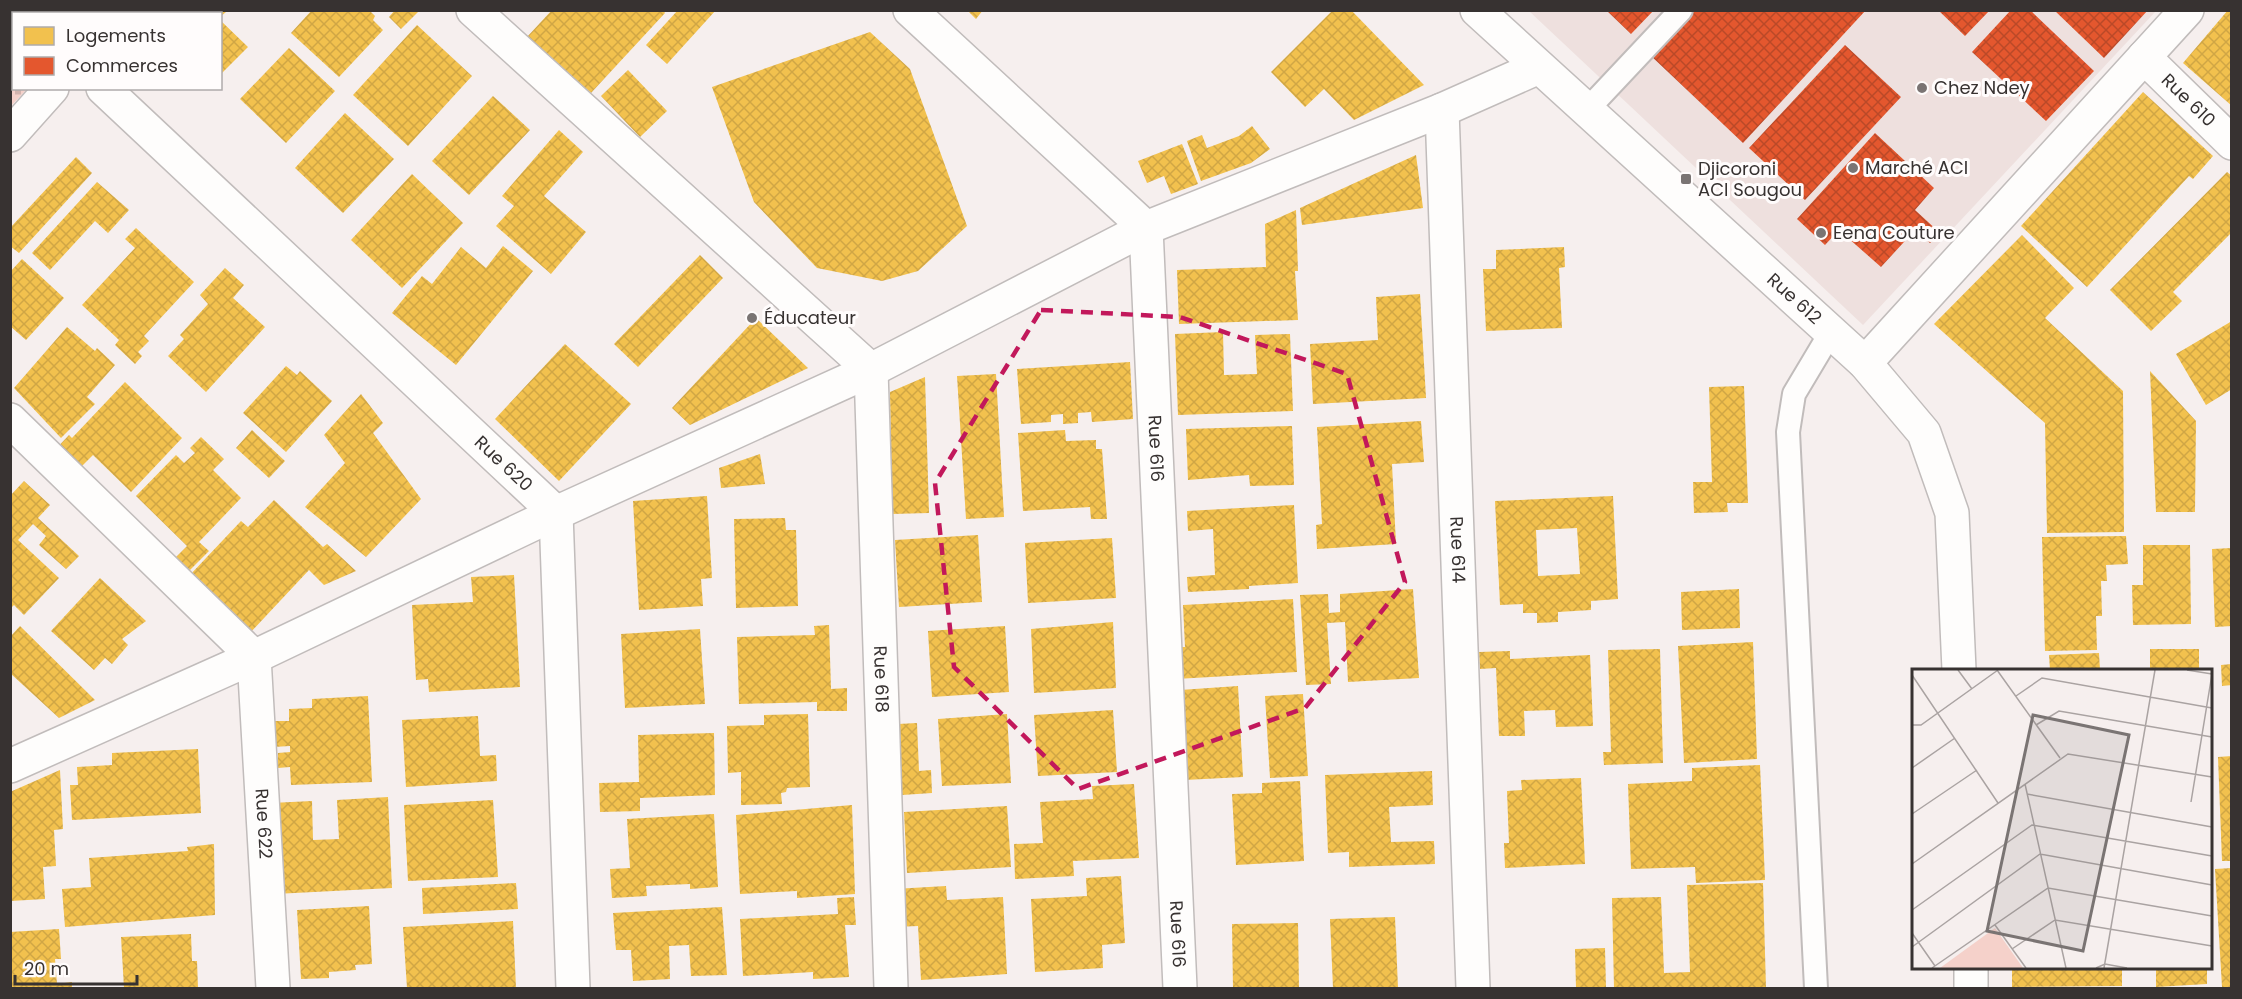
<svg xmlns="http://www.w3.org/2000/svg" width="2242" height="999" viewBox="0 0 2242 999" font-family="Poppins,sans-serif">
  <defs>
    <pattern id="cemetery-stones" width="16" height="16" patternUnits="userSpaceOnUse" patternTransform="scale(1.5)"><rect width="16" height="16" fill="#f5d1ca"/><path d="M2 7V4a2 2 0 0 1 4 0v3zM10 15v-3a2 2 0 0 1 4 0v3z" fill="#d3b4ae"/></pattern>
    <pattern id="homes-cross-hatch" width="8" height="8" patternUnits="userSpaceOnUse" patternTransform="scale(1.5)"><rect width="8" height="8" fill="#f2c14e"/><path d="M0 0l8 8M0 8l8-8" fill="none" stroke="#d0a645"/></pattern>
    <pattern id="shops-cross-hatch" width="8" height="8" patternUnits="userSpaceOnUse" patternTransform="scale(1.5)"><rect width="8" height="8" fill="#e4572e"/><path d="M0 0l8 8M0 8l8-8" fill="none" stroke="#ba4928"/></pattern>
  </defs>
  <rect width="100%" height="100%" fill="#f6efee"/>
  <path fill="#eee0de" d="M1529,11H2156L1863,325Z"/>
  <path fill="url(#cemetery-stones)" d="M11,45L13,47L14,88L27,89L11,106Z"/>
  <path fill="url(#homes-cross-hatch)" fill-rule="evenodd" d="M128,10H163L160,14H131Z
    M187,10H225L226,12L220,17V14H184Z
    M312,10H369L375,16L373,20L383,30L339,77L291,33Z
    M395,10H420L401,29L389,17Z
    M552,10H663L665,13L591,93L527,37Z
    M678,10H716L667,64L646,45Z
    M967,10H983L976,19Z
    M1333,10H1351L1424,85L1354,120L1324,89L1305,107L1271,72Z
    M2228,10H2232V106L2183,63Z
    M220,20L248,47L220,75Z
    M417,25L472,76L408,146L353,95Z
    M870,32L910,69L967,226L918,271L882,281L817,268L754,202L712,87Z
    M289,48L335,91L286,143L240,99Z
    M628,70L667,111L640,137L601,96Z
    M2143,92L2213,156L2193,179L2189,176L2087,287L2021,226Z
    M493,96L530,130L469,195L432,161Z
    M345,113L394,159L343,213L295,168Z
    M1252,126L1270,149L1251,163L1201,181L1187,141L1202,135L1207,148L1239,136Z
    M559,130L583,152L544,196L586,232L551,274L496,226L514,206L502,196Z
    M1182,144L1198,184L1171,194L1164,176L1147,183L1138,161Z
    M1416,155L1423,208L1302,225L1300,208Z
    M76,157L92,173L19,253L10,246V228Z
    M2227,172L2232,176V232L2173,292L2182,301L2151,331L2110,290Z
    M412,174L463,223L402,288L351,240Z
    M97,182L129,210L108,233L95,221L50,270L32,253Z
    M1296,210L1298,271H1295L1298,320L1179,324L1177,270L1266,267L1265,224Z
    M136,228L194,282L144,336L149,341L138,352L142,356L135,364L115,345L119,340L82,305L135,248L125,239Z
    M2022,235L2074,288L2045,318L2123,391L2124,532L2047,533L2045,423L1934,324Z
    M503,246L533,271L456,365L392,313L422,276L432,284L461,247L486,268Z
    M1564,247L1565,267L1559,268L1562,328L1486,331L1483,269H1496V250Z
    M700,255L723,278L638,367L614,344Z
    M22,259L64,298L26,340L10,326V272Z
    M225,268L244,285L233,298L265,327L206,392L168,356L184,339L180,335L208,304L200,295Z
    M1420,294L1426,398L1313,404L1310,344L1378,340L1376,297Z
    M756,318L808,368L690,425L672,408Z
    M2232,321V389L2206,405L2176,354Z
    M67,327L95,351L97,348L115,365L87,397L95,404L61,438L14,388Z
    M1223,332L1224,375L1257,374L1255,335L1290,334L1293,411L1178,415L1175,334Z
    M565,344L631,404L559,481L495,419Z
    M1130,362L1133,419L1092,422L1091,412L1078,413V423L1063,424V414L1051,415V422L1021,424L1017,369Z
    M286,366L297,375L300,371L332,401L286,452L243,413Z
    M2150,371L2196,421L2195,512H2156Z
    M996,374L1004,517L966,519L957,376Z
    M925,377L929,513L892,514L890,392Z
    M125,382L182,438L131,492L93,455L74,474L52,453L69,435L72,438Z
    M1744,386L1748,503H1727L1728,512L1694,513L1693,482H1712L1709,387Z
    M361,394L383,423L373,433L421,499L366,557L305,507L345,463L324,435Z
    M1421,421L1424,462L1392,464L1396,544L1317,549L1316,525L1322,524L1317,427Z
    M1292,426L1294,485L1250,486L1249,475L1188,480L1186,429Z
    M252,430L285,461L269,478L236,448Z
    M1065,430L1066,441L1096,440V449H1102L1107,519H1091L1090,507L1023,511L1018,433Z
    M201,437L224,459L213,470L241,498L199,542L209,551L188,572L174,559L187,546L136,496L176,455L184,463L195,453L190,448Z
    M760,454L765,484L721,488L719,468Z
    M24,481L50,505L38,518L79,556L66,569L39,545L46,536L33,524L18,540L59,578L24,615L14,605L10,609V496Z
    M707,496L712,578L701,579L703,606L639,610L633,501Z
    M1613,496L1618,599L1591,601V610L1558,612V622L1537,623V613H1523V604L1500,605L1495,501ZM1577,528L1580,574L1538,576L1536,530Z
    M274,500L323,547L327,544L356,571L324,585L309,570L249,634L189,576L241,521L248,527Z
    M1294,505L1298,583L1249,586V589L1188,592L1187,577L1215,575L1213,529L1188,531L1187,511Z
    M785,518L786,530H796L798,606L736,608L734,519Z
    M978,535L982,602L899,607L895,540Z
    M2126,536L2128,564L2106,565L2107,581H2101L2102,616H2096L2097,650L2045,651L2042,537Z
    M1112,538L1116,598L1028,603L1025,543Z
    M2143,545H2190L2191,624L2133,625L2132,585H2143Z
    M2232,548V626L2215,627L2212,549Z
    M514,575L520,687L429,692L428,679L416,680L412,605L473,602L471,577Z
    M100,578L146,621L122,639L128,645L112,664L105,658L94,670L51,631Z
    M1413,589L1419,678L1348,682L1345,622L1327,623L1331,684L1306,685L1300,595L1328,594L1329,613L1340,612V594Z
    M1739,589L1740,628L1682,630L1681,592Z
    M1293,599L1297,672L1176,679L1174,647H1185L1183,605Z
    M1113,622L1116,688L1034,693L1031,629Z
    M829,625L831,689L847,688V711H817V702L739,704L737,637L815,635L814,626Z
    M20,626L95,700L59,718L10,673V637Z
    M1005,626L1009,692L932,697L928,631Z
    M700,629L705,704L625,708L621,634Z
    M1753,642L1757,759L1684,763L1678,646Z
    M1660,649L1663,763L1604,765L1603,752H1611L1608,650Z
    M2150,649H2199V670H2150Z
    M1510,651V659L1590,655L1593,726L1556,727L1555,710L1524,711L1525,736H1499L1496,668L1480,669L1479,652Z
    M2099,653L2100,670H2050L2049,655Z
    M2232,664V685L2222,686L2221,665Z
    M1238,686L1243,777L1185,780L1180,690Z
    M1303,694L1308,776L1270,778L1265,696Z
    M368,696L372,782L291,785L290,767L278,768V753L290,752V746L273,747L272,721H289V709L312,708V699Z
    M1113,710L1117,772L1038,776L1034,715Z
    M808,714L810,787L787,788L786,792L781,793L782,804L741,805V772L728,773L727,726L764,725V715Z
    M1007,714L1011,783L942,786L938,719Z
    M478,716L480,756L496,755L497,781L406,787L402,720Z
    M917,723L919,771L931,770L932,793L902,795L898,724Z
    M714,733L715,795L640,798V811L600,812L599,783L639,782L638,735Z
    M198,749L201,813L72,820L70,785H78L77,767L112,765V753Z
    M2232,756V861H2222L2218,757Z
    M1760,765L1765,880L1696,883L1695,867L1631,869L1628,784L1692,781V768Z
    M60,770L63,829L54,830L56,866L43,867L45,899L10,901V830H12L10,792Z
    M1432,771L1433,805L1389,807L1391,842L1434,841L1435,864L1349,867V852L1328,853L1325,775Z
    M1581,778L1585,864L1505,868L1504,843H1509L1507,791L1522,790L1521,780Z
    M1300,781L1304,861L1236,865L1232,794L1262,793V783Z
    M1134,784L1139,858L1073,861L1074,876L1015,879L1014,844L1043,843L1040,802L1093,799L1092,786Z
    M388,797L392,888L275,894L271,803L312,801L313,840L339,839L337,800Z
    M493,800L498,877L408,881L404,805Z
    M852,805L855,894L797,898V891L740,894L736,815Z
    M1007,806L1011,867L907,873L904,812Z
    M714,814L718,887L690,889V884L646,886L647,896L612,898L610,869L630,868L627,819Z
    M214,844L215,915L65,927L62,889L91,887L89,858L188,851L187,847Z
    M2232,868V987H2222L2215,869Z
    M1121,876L1125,943L1102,945L1103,968L1035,972L1031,899L1087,896L1086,878Z
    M516,883L518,909L423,914L422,888Z
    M1763,883L1766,988H1614L1612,898L1661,897L1664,973L1690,972L1687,885Z
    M946,886L947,900L1003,897L1007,974L921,980L918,926L895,927L894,889Z
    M854,897L856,925H845L849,977L813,979V972L743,976L740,919L838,914L837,898Z
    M369,906L372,964L355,965L356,970L329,972V978L301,979L297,910Z
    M722,907L727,975L691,976L689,945L669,946L670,979L633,981L631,950H616L613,913Z
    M1395,917L1398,988H1333L1330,919Z
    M513,921L516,988H407L403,927Z
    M1298,923L1299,988H1233L1232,924Z
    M59,929L61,959H55L57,984L72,982V988H10V932Z
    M191,934L192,961H197L198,988H124L121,937Z
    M1605,948L1606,988H1576L1575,949Z
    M2012,968H2122V986L2012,987Z
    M2156,968H2207V984L2156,987Z"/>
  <path fill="url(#shops-cross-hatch)" d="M1606,10H1654L1631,34Z
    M1689,10H1866L1743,143L1649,54Z
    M1938,10H1990L1965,36Z
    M2011,10H2030L2094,71L2046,121L1972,52Z
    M2054,10H2148L2104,58Z
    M1845,45L1901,97L1805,200L1749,148Z
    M1875,133L1934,188L1915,210L1940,233L1930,243L1915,230L1881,267L1839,230L1825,245L1797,219Z"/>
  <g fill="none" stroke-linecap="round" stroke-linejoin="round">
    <defs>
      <path id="service" d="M1586,111L1681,10
        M1816,988L1788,432L1794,394L1831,332"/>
      <g id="minor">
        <path d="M19,10L23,14"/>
        <path id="s1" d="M473,10L871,370L891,988"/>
        <path id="s2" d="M910,10L1146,228L1180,988"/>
        <path id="s3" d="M2144,57L2232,143"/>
        <path id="s4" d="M103,88L556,513L573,988"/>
        <path id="s5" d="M1442,110L1473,988"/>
        <path d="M10,135L52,88"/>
        <path d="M1865,363L2187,10"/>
        <path id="s6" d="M10,420L254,657L273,988"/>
        <path d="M10,766L254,657L556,513L871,370L1146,228L1442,110L1539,67"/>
      </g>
      <g id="tertiary">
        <path id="s7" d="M1477,10L1865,363L1924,433L1952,513L1959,670"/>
        <path d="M1971,968V988"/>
      </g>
    </defs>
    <use href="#service" stroke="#c1bcbb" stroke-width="26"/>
    <use href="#minor" stroke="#c1bcbb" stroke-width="36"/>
    <use href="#tertiary" stroke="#c1bcbb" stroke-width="36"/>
    <use href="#service" stroke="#fefdfc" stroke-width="22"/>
    <use href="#minor" stroke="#fefdfc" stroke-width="33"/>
    <use href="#tertiary" stroke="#fefdfc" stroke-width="33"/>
  </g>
  <path fill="none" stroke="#c2185b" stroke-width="4.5" stroke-dasharray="12 8" stroke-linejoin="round" d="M1041,310L1180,317L1347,374L1405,582L1305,708L1078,789L954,667L935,483Z"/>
  <g fill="#7a7473" stroke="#fffcfc" stroke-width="2">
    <circle cx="1922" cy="88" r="6"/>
    <circle cx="1853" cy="168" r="6"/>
    <rect x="1680" y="173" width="12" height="12" rx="3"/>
    <circle cx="1821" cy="233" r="6"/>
    <circle cx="752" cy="318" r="6"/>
  </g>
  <g text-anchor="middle" stroke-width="6" stroke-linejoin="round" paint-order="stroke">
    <g font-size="18" fill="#373231" stroke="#fffcfc" text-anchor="start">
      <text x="1934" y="94">Chez Ndey</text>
      <text x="1865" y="174">Marché ACI</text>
      <text x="1698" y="175">Djicoroni<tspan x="1698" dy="21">ACI Sougou</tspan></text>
      <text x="1833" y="239">Eena Couture</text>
      <text x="764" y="324">Éducateur</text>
    </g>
    <g font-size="18" fill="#373231" stroke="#fffcfc">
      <text dy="6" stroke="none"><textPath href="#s3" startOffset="62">Rue 610</textPath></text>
      <text dy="6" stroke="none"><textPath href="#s7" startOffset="429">Rue 612</textPath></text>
      <text dy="6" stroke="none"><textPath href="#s2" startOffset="542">Rue 616</textPath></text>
      <text dy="6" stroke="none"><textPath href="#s4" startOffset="549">Rue 620</textPath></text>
      <text dy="6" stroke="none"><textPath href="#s5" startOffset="440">Rue 614</textPath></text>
      <text dy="6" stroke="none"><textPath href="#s1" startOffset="846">Rue 618</textPath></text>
      <text dy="6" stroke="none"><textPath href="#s6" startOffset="507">Rue 622</textPath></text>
      <text dy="6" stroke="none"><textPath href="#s2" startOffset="1028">Rue 616</textPath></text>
    </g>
  </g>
  <g transform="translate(1912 669)">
    <rect width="300" height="300" fill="#f6efee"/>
    <path d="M83,259L111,299H28Z" fill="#f5d1ca"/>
    <path fill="none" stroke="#aaa3a2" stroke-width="1.5" d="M46,1L60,20M85,1L148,89M275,1L300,5M0,6L86,134M104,27L130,9L300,39M0,56H9L86,1M124,56L147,42L300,68M0,99L43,69M113,115L154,299M115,125L300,158M279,133L300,5M0,145L65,101M0,195L156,85L300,108M0,241L120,156L300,187M83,256L114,299M0,264L23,297M0,278L128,185L300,216M100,280L143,251L300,277M20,299L136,219L300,247M184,299L193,295L215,299M192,299L243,1"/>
    <path fill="#7a7473" fill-opacity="0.15" stroke="#7a7473" stroke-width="3" d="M121,46L217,66L171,282L75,262Z"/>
    <rect width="300" height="300" fill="none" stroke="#373231" stroke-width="3"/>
  </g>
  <rect width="2242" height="999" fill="none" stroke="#373231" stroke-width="24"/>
  <rect x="12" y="12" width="210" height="78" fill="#fffcfc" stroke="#afabab" stroke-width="1.5"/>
  <rect x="24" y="27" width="30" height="18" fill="#f2c14e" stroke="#afabab" stroke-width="1.5"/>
  <text x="66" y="42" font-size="18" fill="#373231">Logements</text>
  <rect x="24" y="57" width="30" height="18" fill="#e4572e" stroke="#afabab" stroke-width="1.5"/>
  <text x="66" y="72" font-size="18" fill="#373231">Commerces</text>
  <path d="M15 975v9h122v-9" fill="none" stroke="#373231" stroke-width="3"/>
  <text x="24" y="975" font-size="18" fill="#373231" stroke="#fffcfc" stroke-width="4.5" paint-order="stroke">20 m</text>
</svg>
